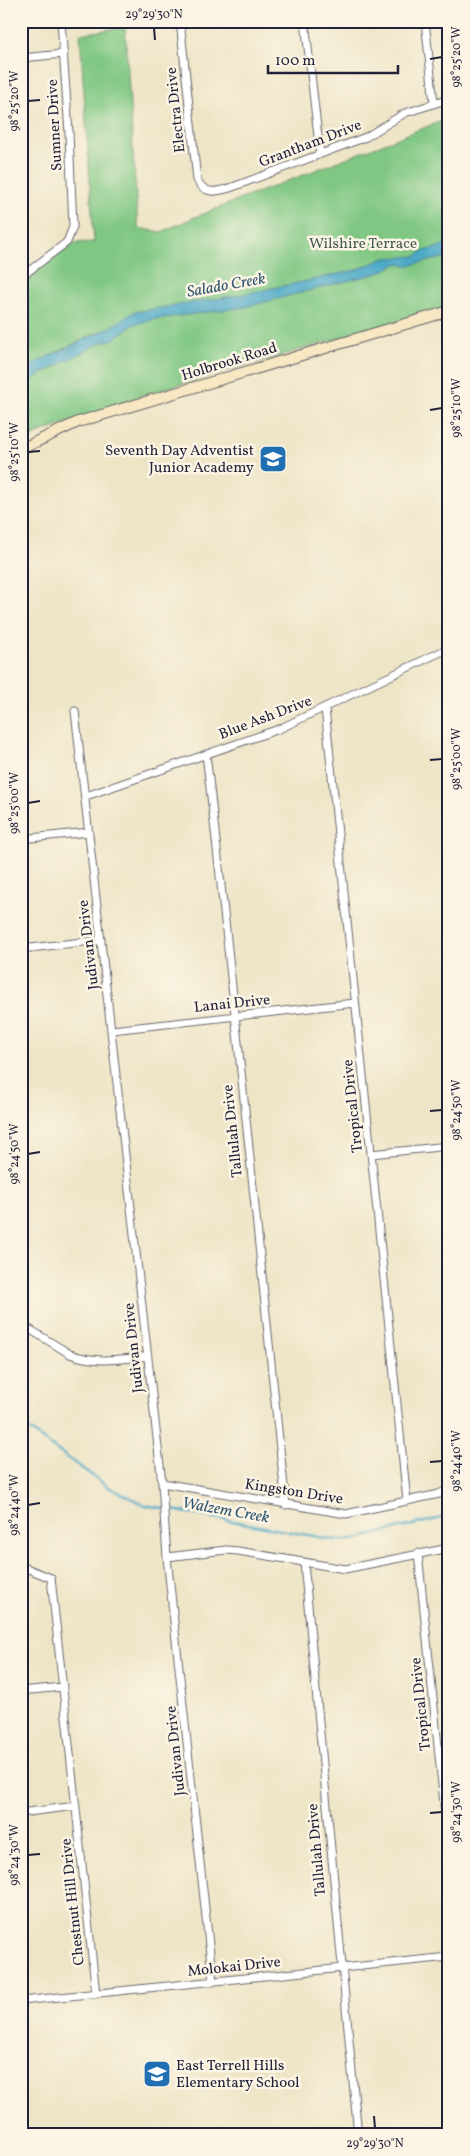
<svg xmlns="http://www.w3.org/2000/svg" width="470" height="2156" viewBox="0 0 470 2156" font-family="Vollkorn,serif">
  <rect width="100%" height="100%" fill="#fcf5e5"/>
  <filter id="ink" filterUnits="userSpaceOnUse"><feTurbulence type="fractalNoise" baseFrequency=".02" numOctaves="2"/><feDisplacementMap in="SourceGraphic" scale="10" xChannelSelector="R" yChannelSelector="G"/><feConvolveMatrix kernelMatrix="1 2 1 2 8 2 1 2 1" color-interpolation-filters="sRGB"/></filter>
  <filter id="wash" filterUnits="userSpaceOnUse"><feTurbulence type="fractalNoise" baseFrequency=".0096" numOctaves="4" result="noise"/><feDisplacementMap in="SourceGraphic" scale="20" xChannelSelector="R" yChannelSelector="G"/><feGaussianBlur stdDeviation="1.12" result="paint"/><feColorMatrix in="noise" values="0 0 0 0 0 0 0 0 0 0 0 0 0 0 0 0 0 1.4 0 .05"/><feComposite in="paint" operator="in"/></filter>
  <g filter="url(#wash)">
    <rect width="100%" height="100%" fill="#eee5c7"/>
    <path fill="#7fc783" stroke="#50745f" d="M125,27L138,228L161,232L195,217L449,118V307L147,394L37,434L21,444V386L100,331L37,362L21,373V284L72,243L94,242L80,34Z"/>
    <path fill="#48a8c7" stroke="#356581" d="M449,244V256L447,257L406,266L399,263L378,273L245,307L150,320L133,325L112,340L102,342L32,379L21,386V373L37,362L111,327L134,312L234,296L307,281L356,270L385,258L417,256L421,252Z"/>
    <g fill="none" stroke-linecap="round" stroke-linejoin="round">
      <path stroke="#48a8c7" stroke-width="2.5" d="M21,1424L108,1487L145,1505L335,1540H352L449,1516"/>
    </g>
  </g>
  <g filter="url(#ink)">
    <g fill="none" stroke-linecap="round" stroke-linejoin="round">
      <defs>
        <path id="street" d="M180,21L197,180C205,195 216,192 230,188L366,137L405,113L449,99
          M305,21L320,154
          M425,21L434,103
          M21,58L64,54
          M21,277L67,242L73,227L69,133L61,21
          M446,579L449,602
          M325,708L407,1501
          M75,711L162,1483L167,1557L213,1982
          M206,754C236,1004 259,1255 286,1505
          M86,796L279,729L449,648
          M21,839L89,832
          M21,949L101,940
          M112,1030L355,1003
          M371,1154L449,1146
          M21,1324L70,1354C96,1364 121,1359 148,1356
          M162,1483L346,1514L439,1494L449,1489
          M418,1553L449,1852
          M167,1557L226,1550L238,1551L345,1569L449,1548
          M304,1563L358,2135
          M21,1566L51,1578L96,1994
          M21,1691L63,1687
          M28,1812L76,1806
          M21,2001L449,1957"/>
        <path id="secondary" d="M21,449L78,422L449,311"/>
      </defs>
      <use href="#street" stroke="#69666c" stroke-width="9"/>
      <use href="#secondary" stroke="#69666c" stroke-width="12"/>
      <use href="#street" stroke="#fff" stroke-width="7"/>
      <use href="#secondary" stroke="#f7e8c3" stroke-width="10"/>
    </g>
  </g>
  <path fill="none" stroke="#22223b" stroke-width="2" d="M154,28L155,40M430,59L442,57M28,101L40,100M430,410L442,408M28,452L40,451M430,760L442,759M28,803L40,801M430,1111L442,1110M28,1154L40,1152M430,1462L442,1461M28,1505L40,1503M430,1813L442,1812M28,1855L40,1854M374,2116L375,2128"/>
  <defs>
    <symbol id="school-square" viewBox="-11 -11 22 22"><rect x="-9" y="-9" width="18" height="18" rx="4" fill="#1f6fb2" stroke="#fcf5e5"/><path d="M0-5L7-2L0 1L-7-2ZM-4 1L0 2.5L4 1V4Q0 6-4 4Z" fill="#fff"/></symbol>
  </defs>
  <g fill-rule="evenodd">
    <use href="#school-square" x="257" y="443" width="32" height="32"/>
    <use href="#school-square" x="141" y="2058" width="32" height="32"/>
  </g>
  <g text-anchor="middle" stroke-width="5" stroke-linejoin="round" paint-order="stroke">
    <g font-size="15" fill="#22223b" stroke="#fcf5e5">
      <text transform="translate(175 110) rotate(-96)" y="5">Electra Drive</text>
      <text transform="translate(54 125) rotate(-93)" y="5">Sumner Drive</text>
      <text transform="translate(310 143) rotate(-21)" y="5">Grantham Drive</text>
      <text transform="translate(229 361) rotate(-17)" y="5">Holbrook Road</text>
      <text transform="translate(265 717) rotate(-21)" y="5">Blue Ash Drive</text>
      <text transform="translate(88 945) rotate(-97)" y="5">Judivan Drive</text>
      <text transform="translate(232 1003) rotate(-6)" y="5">Lanai Drive</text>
      <text transform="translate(352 1106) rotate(-96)" y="5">Tropical Drive</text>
      <text transform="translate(232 1131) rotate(-96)" y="5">Tallulah Drive</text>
      <text transform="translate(133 1348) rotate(-96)" y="5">Judivan Drive</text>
      <text transform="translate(294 1491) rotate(9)" y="5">Kingston Drive</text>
      <text transform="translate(420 1704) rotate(-96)" y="5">Tropical Drive</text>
      <text transform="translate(175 1751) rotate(-96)" y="5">Judivan Drive</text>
      <text transform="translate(316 1850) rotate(-95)" y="5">Tallulah Drive</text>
      <text transform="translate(72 1902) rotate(-96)" y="5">Chestnut Hill Drive</text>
      <text transform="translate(234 1966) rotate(-6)" y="5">Molokai Drive</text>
    </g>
    <g font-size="15" fill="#435c54" stroke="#fcf5e5">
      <text x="363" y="248">Wilshire Terrace</text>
    </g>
    <g font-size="15" fill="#22223b" stroke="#fcf5e5" text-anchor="end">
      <text x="254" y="455">Seventh Day Adventist<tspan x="254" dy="17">Junior Academy</tspan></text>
      <text x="176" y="2070" text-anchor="start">East Terrell Hills<tspan x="176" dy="17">Elementary School</tspan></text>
    </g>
    <g font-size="16" font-style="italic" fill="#315873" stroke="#fcf5e5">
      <text transform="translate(226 284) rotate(-10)" y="6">Salado Creek</text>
      <text transform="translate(226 1509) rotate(10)" y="6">Walzem Creek</text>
    </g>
  </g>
  <rect width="470" height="2156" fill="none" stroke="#fcf5e5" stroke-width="55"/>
  <path d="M268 65v8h130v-8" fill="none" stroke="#22223b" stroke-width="2.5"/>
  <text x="275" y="65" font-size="15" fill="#22223b" stroke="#fcf5e5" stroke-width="4" paint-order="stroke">100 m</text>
  <rect x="28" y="28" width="414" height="2100" fill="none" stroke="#22223b" stroke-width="2"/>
  <g font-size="12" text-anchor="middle" fill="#22223b">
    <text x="154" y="18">29°29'30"N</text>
    <text transform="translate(456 57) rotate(-90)" y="4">98°25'20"W</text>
    <text transform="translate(14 101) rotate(-90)" y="4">98°25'20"W</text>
    <text transform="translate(456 408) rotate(-90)" y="4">98°25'10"W</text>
    <text transform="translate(14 452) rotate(-90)" y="4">98°25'10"W</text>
    <text transform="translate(456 759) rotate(-90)" y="4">98°25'00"W</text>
    <text transform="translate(14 803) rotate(-90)" y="4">98°25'00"W</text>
    <text transform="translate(456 1110) rotate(-90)" y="4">98°24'50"W</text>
    <text transform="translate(14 1154) rotate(-90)" y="4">98°24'50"W</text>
    <text transform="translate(456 1461) rotate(-90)" y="4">98°24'40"W</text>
    <text transform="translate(14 1505) rotate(-90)" y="4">98°24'40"W</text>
    <text transform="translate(456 1812) rotate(-90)" y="4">98°24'30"W</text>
    <text transform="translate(14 1855) rotate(-90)" y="4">98°24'30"W</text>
    <text x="375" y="2147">29°29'30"N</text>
  </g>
</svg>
